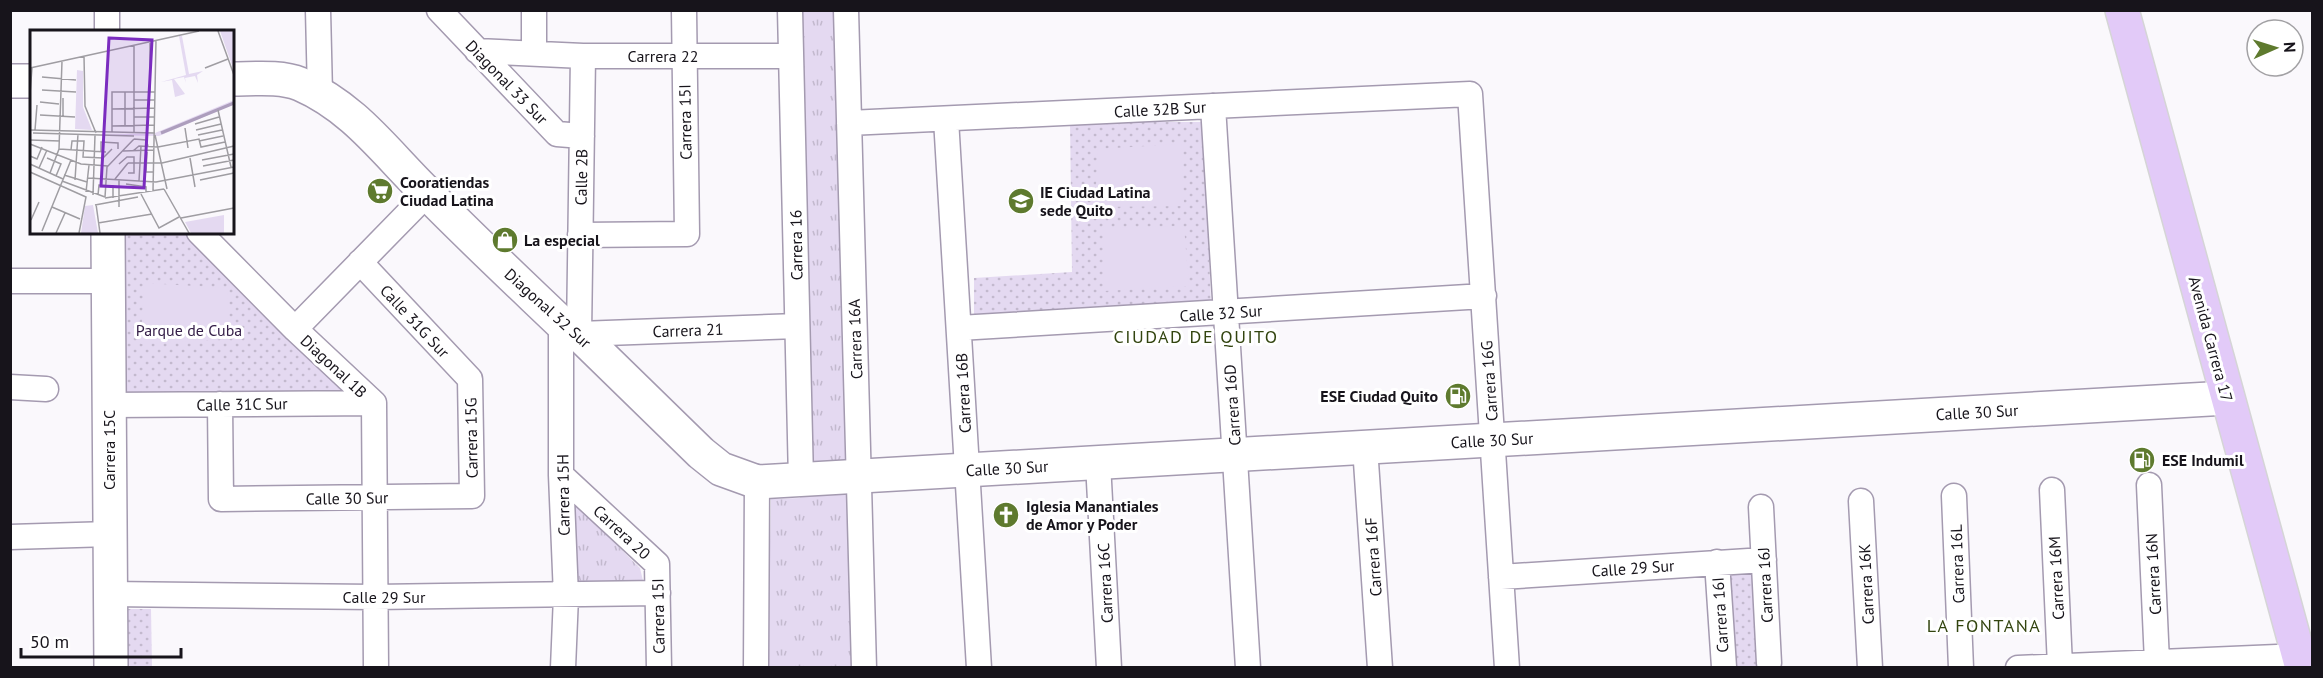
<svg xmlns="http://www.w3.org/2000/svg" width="2323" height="678" viewBox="0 0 2323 678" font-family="'PT Sans',sans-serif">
  <defs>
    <pattern id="grass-tufts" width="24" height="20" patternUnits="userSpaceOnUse" patternTransform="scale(1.5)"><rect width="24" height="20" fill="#e4d9f1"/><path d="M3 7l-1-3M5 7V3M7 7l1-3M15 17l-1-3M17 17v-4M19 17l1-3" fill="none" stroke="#c3b9ce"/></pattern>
    <pattern id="park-dots" width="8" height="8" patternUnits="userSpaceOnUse" patternTransform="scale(1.5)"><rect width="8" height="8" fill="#e4d9f1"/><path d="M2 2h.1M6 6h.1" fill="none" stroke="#c3b9ce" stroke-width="1.8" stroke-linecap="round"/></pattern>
  </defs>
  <rect width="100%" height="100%" fill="#faf8fc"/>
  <path fill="url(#grass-tufts)" d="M790,11H839L864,667L767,668L771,499L800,498L801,480Z
    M571,500L640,568L644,585L575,583Z"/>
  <path fill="url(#park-dots)" d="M1070,122H1204L1211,305L974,315V278L1072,272Z
    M186,232L350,397L123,395L124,233Z
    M1758,567L1764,667H1728L1722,569Z
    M119,609H151L152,667H120Z"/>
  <path fill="#e4d9f1" d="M1181,144L1184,206L1095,207L1098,149Z
    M1184,226L1189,286L1104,291V228Z
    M144,283L228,288L227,339L141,344Z"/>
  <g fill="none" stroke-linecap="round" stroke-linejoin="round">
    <defs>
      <path id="street" d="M107,10V32
        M318,10L320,94
        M439,10L557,134L582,136
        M534,10V53
        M790,10L801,480
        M846,10L864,668
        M477,51L583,56H791
        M583,56L579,334L797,326
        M1213,106L1248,668
        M946,119L979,668
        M849,123L1470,94L1507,668
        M199,232L295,329L374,403
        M580,235L687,234L684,10
        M10,281H108
        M561,323V475L566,596L563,668
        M959,328L1484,296
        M295,329L427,194
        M10,387L46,389
        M374,403L376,668
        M220,404L221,499L472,496L470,379L360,262
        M109,405L374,403
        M1365,447L1380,668
        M1098,463L1109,668
        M561,475L657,564L659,668
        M2149,485L2157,662
        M2052,490L2060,666
        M1954,496L1961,668
        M1861,501L1870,668
        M1761,507L1769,663
        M10,537L110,534
        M1717,562L1724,667
        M1501,577L1764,560
        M110,594L375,597L658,593
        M756,668L757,482
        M2018,668L2299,656"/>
      <path id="secondary" d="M232,79C254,79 280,76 300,84C355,108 385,152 427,193C470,237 516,280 561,323L579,334L701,453L721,469L757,482L2227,398
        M10,81H32
        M108,232L111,668"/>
      <path id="primary" d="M2122,10L2302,668"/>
    </defs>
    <use href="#street" stroke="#a49ab0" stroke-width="27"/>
    <use href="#secondary" stroke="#a49ab0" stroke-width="36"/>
    <use href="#primary" stroke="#d5d5d6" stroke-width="36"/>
    <use href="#street" stroke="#fff" stroke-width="24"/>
    <use href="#secondary" stroke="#fff" stroke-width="33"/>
    <use href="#primary" stroke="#e2caf8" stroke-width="33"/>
  </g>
  <defs>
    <symbol id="supermarket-disc" viewBox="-11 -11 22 22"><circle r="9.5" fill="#5e7a2e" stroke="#fff"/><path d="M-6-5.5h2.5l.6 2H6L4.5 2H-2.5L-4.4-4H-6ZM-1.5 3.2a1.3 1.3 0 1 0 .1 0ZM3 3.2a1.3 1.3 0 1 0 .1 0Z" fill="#fff"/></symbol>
    <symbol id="school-disc" viewBox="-11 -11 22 22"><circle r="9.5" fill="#5e7a2e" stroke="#fff"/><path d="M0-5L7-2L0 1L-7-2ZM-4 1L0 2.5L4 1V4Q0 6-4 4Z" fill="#fff"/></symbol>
    <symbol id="shop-disc" viewBox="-11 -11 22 22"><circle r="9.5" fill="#5e7a2e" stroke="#fff"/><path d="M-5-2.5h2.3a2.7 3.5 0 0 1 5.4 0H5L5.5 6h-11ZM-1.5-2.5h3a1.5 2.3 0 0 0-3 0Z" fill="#fff"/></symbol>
    <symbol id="fuel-disc" viewBox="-11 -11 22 22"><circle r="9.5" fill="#5e7a2e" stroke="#fff"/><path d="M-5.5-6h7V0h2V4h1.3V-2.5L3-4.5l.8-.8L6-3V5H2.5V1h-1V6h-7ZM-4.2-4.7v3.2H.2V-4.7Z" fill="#fff"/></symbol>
    <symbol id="church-disc" viewBox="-11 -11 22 22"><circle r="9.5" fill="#5e7a2e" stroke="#fff"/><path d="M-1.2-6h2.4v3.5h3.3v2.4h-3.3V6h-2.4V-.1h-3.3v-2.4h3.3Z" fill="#fff"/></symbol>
  </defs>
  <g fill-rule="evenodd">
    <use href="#supermarket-disc" x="365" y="176" width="30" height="30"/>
    <use href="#school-disc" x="1006" y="186" width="30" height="30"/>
    <use href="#shop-disc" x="490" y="225" width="30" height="30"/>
    <use href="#fuel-disc" x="1443" y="381" width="30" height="30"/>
    <use href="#fuel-disc" x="2127" y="445" width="30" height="30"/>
    <use href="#church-disc" x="991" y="500" width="30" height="30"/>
  </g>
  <g text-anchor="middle" stroke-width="6" stroke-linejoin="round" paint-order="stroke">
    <g font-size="16" fill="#17141b" stroke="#fff">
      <text x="663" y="62">Carrera 22</text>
      <text transform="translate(507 82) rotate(46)" y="6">Diagonal 33 Sur</text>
      <text transform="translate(1160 109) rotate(-3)" y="6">Calle 32B Sur</text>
      <text transform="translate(685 122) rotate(-91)" y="6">Carrera 15I</text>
      <text transform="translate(581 177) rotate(-89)" y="6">Calle 2B</text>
      <text transform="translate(796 245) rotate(-91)" y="6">Carrera 16</text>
      <text transform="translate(548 308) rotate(42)" y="6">Diagonal 32 Sur</text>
      <text transform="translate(1221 313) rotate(-4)" y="6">Calle 32 Sur</text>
      <text transform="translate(415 321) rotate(47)" y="6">Calle 31G Sur</text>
      <text transform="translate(688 330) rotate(-2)" y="6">Carrera 21</text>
      <text transform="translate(855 339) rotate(-92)" y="6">Carrera 16A</text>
      <text transform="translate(2211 339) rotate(75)" y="6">Avenida Carrera 17</text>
      <text transform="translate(334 366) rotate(43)" y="6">Diagonal 1B</text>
      <text transform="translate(1489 381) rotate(-94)" y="6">Carrera 16G</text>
      <text transform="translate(963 393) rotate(-93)" y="6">Carrera 16B</text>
      <text transform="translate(242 404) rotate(-1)" y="6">Calle 31C Sur</text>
      <text transform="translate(1232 405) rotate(-94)" y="6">Carrera 16D</text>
      <text transform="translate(1977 412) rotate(-3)" y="6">Calle 30 Sur</text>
      <text transform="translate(471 438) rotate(-91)" y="6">Carrera 15G</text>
      <text transform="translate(1492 440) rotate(-3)" y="6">Calle 30 Sur</text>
      <text transform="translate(109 450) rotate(-90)" y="6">Carrera 15C</text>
      <text transform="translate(1007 468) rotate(-3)" y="6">Calle 30 Sur</text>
      <text transform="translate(563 495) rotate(-91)" y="6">Carrera 15H</text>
      <text transform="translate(347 498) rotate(-1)" y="6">Calle 30 Sur</text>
      <text transform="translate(622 532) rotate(43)" y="6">Carrera 20</text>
      <text transform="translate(1373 557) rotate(-94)" y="6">Carrera 16F</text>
      <text transform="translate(1957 564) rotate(-92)" y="6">Carrera 16L</text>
      <text transform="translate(1633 568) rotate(-4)" y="6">Calle 29 Sur</text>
      <text transform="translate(2153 574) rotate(-93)" y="6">Carrera 16N</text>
      <text transform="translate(2056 578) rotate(-93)" y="6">Carrera 16M</text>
      <text transform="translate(1105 583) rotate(-93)" y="6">Carrera 16C</text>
      <text transform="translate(1866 584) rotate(-93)" y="6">Carrera 16K</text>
      <text transform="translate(1765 585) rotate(-93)" y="6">Carrera 16J</text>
      <text x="384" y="603">Calle 29 Sur</text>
      <text transform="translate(1720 615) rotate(-94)" y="6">Carrera 16I</text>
      <text transform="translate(658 616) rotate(-91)" y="6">Carrera 15I</text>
    </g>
    <g font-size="16" font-weight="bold" fill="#17141b" stroke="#fff" text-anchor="start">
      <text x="400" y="188">Cooratiendas<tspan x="400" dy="18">Ciudad Latina</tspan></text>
      <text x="1040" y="198">IE Ciudad Latina<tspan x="1040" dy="18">sede Quito</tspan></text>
      <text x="524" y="246">La especial</text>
      <text x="1438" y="402" text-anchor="end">ESE Ciudad Quito</text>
      <text x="2162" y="466">ESE Indumil</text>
      <text x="1026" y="512">Iglesia Manantiales<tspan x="1026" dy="18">de Amor y Poder</tspan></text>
    </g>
    <g font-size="16" fill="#362049" stroke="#fff">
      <text x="189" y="336">Parque de Cuba</text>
    </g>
    <g font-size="18" letter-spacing="1.5" fill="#32440f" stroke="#fff">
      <text x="1196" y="343">CIUDAD DE QUITO</text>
      <text x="1984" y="632">LA FONTANA</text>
    </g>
  </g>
  <g transform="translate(30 30)">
    <rect width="204" height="204" fill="#faf8fc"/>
    <path d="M149,6H152L159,44L173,41L167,45L168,53L165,46L155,48L156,53L154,47L144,49L155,64L145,67L142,50L131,52L156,45ZM204,70V74L129,106L67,105L125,103ZM63,175L68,203H51L55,176Z" fill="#e4d9f1"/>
    <path d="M190,1H204V41ZM47,40L53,41V77L62,100L45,99ZM194,185V203H161L155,192Z" fill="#e4d9f1"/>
    <path fill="none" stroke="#ad9ebd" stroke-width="3" d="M131,103L204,73"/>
    <path fill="none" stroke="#9f9da2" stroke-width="1.5" d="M188,1L204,45M104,15V103M54,26L55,76L66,103M0,38L169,1M175,38L198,29M12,47L46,50M12,60L46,62M95,62V96M120,62V11M0,64L2,38M104,70H125M10,72L29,74M82,79L125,78M188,80L201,137M10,85L45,87M33,87V68M104,87H125M165,94L189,87M82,96L125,95M155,98L158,118M0,100L125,103M5,100L7,75M166,100L191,94M82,102V62H125M3,103L104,106M125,105L137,159M168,105L192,100M104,109L116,110L118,116M0,110L30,111M169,111L193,106M0,114L51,134L78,136M29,119L76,122M41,120L42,111H54L53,127L73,128L82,119M71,121V112L88,113V119M93,121L124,120M103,121L109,116L128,117L169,109L171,117L195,112M117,122L116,142H123M0,126L7,129L12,117M17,128L31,134L26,146M160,128L165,157M172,130L204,124M98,133H132L204,116M0,134L33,149M89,134L97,127H104V143H98M173,136L204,130M9,138L17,120M0,142L56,167L49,203M20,143L29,119L32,31M34,145L57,152M58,148L126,152L204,137M85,149L98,133M45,150L48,104M170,150L204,143M32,151L75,167M109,151L111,116M96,154L116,157V162M134,159L159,203M123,161L126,10M56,162L59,135M111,164L129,198L149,187M63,165L65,105M68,165L69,155L83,156V168M75,167L77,137L104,109M75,168L134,159M66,174L70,203M65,175L108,167M22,177L50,189M89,177V150M151,188L204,178M1,190L9,172M68,193L122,184M12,201L41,130M26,203L35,183"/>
    <path fill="#7b2cbf" fill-opacity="0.15" stroke="#7b2cbf" stroke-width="3" d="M79,8L122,10L114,158L71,156Z"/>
    <rect width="204" height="204" fill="none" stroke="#17141b" stroke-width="3"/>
  </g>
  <rect width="2323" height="678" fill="none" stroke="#17141b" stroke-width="24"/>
  <g transform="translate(2275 48) rotate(87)"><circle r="28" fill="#ffffff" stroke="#a2a1a4" stroke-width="1.5"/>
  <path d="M0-4.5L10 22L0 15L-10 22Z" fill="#5e7a2e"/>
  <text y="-9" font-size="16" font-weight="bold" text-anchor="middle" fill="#17141b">N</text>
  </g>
  <path d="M21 648v9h160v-9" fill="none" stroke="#17141b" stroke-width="3"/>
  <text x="30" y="648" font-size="18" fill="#17141b" stroke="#ffffff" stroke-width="4.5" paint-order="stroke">50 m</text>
</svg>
